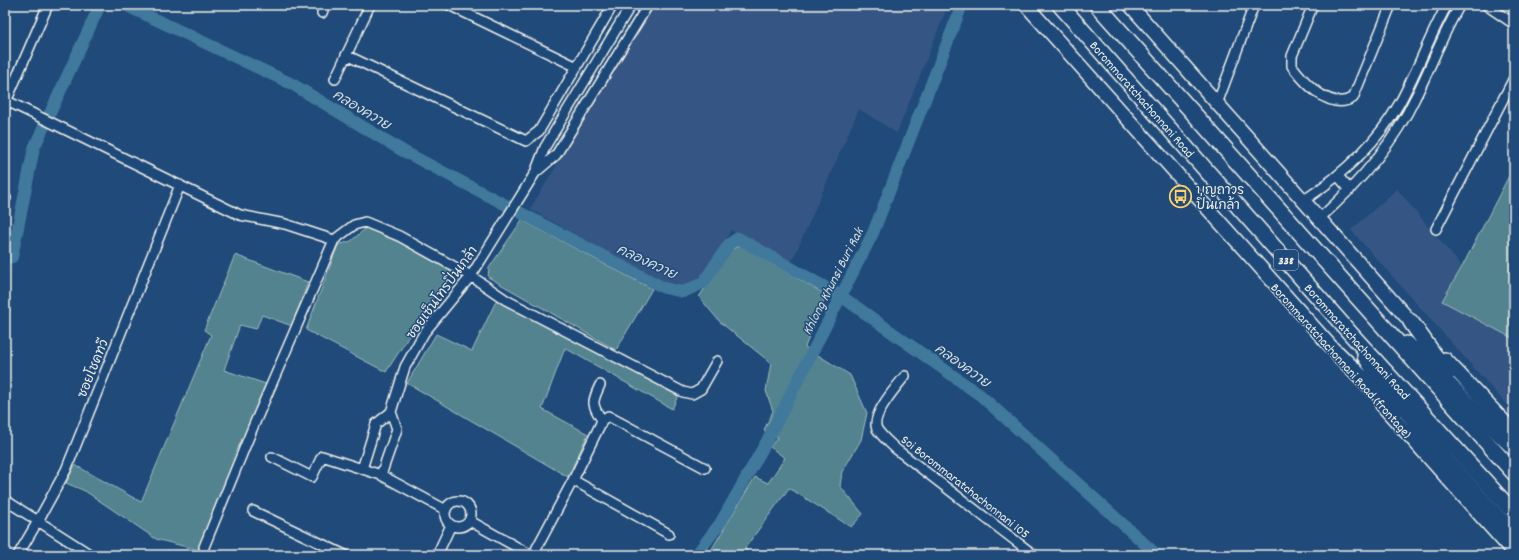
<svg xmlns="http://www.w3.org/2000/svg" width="1519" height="560" viewBox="0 0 1519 560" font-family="Dekko,'Playpen Sans Thai',sans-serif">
  <rect width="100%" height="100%" fill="#1f4a7a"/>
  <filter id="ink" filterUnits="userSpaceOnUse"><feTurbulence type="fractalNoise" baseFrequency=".025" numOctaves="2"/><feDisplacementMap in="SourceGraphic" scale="8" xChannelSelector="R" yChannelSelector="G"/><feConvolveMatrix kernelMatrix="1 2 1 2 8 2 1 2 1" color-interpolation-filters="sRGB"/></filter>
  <g filter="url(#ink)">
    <path fill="#365684" d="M654,5H948L897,133L859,109L790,266L731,230L699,282L685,288L670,287L530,209Z
      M1397,189L1462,267L1442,301L1514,339V413L1351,230Z"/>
    <path fill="#52838f" stroke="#a3babc" d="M1514,166V339L1442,301L1462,267Z
      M522,220L652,289L616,350L488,277L489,268Z
      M366,228L401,243L451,271L386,372L306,330L338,245L351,241Z
      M741,245L826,295L805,347L850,375L867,413L861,440L842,472L840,486L863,514L851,527L789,488L745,548L751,555H714L710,552L755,477L768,483L785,458L770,447L778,437L764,430L773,411L766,391L771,363L720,322L699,297L730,250Z
      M235,255L308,282L292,326L262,315L256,329L240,325L224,370L266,384L198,550L156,539L85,491L66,483L75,465L141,502L211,335L204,330Z
      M497,299L678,396L672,409L565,348L542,409L588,434L568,477L407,383L436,334L472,351Z"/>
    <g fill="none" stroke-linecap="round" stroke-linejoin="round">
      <path stroke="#89a9ba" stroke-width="3.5" d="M1147,555L1151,549"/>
      <path stroke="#41799c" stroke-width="12" d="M125,5L292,84L403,151L664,288L683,292L703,283L729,244L738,238L841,296L980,395L1157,555
        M5,259L12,257L34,148L100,5
        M696,555L721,522L768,439L873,233L962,5"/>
      <defs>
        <path id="minor" d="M449,5L577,67
          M1313,5L1292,56V66C1305,83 1329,111 1353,98L1391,5
          M1486,5L1514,24
          M322,13L325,5
          M346,55L526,141L539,131L613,5
          M335,79L370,5
          M5,100L240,215L285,224L334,240
          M5,104L48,5
          M1217,104L1254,5
          M536,172L556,155L648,5
          M1338,176L1350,190
          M5,198H6
          M1303,201C1342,175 1376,145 1399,104C1417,72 1429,37 1447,5
          M1319,219C1357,185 1393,145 1415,98C1431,67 1442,35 1460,5
          M1436,229L1514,78
          M905,376C897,386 870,416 877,429C881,436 890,443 896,449L1034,555
          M600,385C592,402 591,404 602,420
          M391,412L405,367L424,333L471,276L535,173L545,147L631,5
          M272,457L312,477L322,456L381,475L446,510
          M362,469L376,424L391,412L397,429L381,475
          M573,480L669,534
          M5,500L91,555
          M445 514a13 13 0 1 1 26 0a13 13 0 1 1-26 0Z
          M253,511L345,555
          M470,521L531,555
          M204,547L253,427L334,240L354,225L365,222L399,236L471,276L506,300L683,392L692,394L701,389L717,361
          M18,555L38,521L66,470L180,185
          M437,555L451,525
          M533,555L573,480L600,425L602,420L608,416L705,468"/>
        <path id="secondary" d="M1026,5L1343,360
          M1130,5L1418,330
          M1445,359L1514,432
          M1382,405L1514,553"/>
        <path id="primary" d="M1411,322L1435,356L1449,372
          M1407,344L1514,448
          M1337,353L1395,410
          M1365,356L1379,377L1446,460L1514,535"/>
        <g id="trunk">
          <path id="s1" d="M1060,5L1350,333L1514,513"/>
          <path d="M1097,5L1514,473"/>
        </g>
      </defs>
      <use href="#minor" stroke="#f4f1e8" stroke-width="12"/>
      <use href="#secondary" stroke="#f4f1e8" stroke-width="16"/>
      <use href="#primary" stroke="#f4f1e8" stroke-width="18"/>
      <use href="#trunk" stroke="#f4f1e8" stroke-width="18"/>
      <use href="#minor" stroke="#1f4a7a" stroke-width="9"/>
      <use href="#secondary" stroke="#1f4a7a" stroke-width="13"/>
      <use href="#primary" stroke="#1f4a7a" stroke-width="15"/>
      <use href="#trunk" stroke="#1f4a7a" stroke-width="15"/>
    </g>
  </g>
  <defs>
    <symbol id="bus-ring" viewBox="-11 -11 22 22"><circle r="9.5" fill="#1f4a7a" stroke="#ffd166" stroke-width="1.5"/><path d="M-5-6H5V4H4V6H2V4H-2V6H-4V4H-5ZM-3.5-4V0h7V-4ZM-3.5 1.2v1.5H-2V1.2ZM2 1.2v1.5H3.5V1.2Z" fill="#ffd166"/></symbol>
  </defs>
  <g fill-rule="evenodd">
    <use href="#bus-ring" x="1168" y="184" width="25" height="25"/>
  </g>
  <g text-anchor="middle" stroke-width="3" stroke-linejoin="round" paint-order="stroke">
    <rect fill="#1f4a7a" stroke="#b4bfc7" stroke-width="1" x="1274" y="250" width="24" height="20" rx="3"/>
    <g font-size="12" font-weight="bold" fill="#f4f1e8">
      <text x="1286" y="264">338</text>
    </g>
    <g font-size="13" fill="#f4f1e8" stroke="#1f4a7a">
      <text dy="5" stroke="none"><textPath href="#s1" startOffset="125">Borommaratchachonnani Road</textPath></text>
      <text transform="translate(441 292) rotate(-54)" y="5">ซอยเซ็นโทรปิ่นเกล้า</text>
      <text dy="5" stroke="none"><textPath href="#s1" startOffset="449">Borommaratchachonnani Road</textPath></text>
      <text transform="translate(1342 360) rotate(48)" y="5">Borommaratchachonnani Road (frontage)</text>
      <text transform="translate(92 368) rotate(-68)" y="5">ซอยโชคทวี</text>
      <text transform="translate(966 486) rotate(38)" y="5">Soi Borommaratchachonnani 105</text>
    </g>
    <g font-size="13" fill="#f4f1e8" stroke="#1f4a7a" text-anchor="start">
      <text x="1196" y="194">บุญถาวร<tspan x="1196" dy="15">ปิ่นเกล้า</tspan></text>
    </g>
    <g font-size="14" font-style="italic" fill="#d9dfdd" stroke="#1f4a7a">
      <text transform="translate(362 109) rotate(31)" y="5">คลองควาย</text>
      <text transform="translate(647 261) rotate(25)" y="5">คลองควาย</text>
      <text transform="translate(832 281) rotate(-63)" y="5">Khlong Khunsi Buri Rak</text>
      <text transform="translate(963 365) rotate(36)" y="5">คลองควาย</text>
    </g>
  </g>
  <rect width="1519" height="560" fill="none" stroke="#1f4a7a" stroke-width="20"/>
  <rect x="10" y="10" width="1499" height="540" fill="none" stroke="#f4f1e8" stroke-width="1.5" filter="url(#ink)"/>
</svg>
